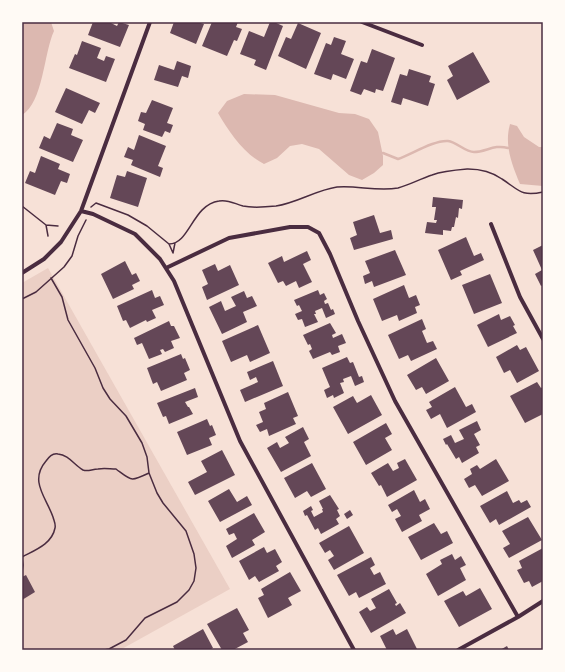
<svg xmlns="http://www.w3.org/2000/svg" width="565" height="672" viewBox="0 0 565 672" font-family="Bitter,serif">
  <rect width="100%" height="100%" fill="#f7e1d7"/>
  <path fill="#ebcfc5" d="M48,268L230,589L120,650H22V283Z"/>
  <path fill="#dcb8b0" d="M22,22H51L54,31C44,52 43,103 22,115Z
    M244,94L275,95L339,113L355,114L369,119L378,132L383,156V165L374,173L362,180L349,175L319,149L302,144L290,146L277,158L264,164C244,154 229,132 218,113L227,101Z
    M510,124L517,126L524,137L539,147H543V186L520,184C512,165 504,145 510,124Z"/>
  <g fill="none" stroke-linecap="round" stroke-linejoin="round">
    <path stroke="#dcb8b0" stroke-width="2.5" d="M383,153L398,159C412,154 434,140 448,141C457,142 465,152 474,152C486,152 494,144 508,148"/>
  </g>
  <path fill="#644757" d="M93,22H111V23L117,26L119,22L129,25L120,47L88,35Z
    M174,22H197L204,24L196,44L170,33Z
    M212,22H238L236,27L242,29L237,41L234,40L227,56L202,46Z
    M270,22H274L283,26L266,70L254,65L256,60L240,54L249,31L264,37Z
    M298,23L321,33L306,69L278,56L286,37L291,39Z
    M334,37L346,41L341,54L354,59L346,79L333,74L331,80L314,74L326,43L331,45Z
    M82,41L101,48L97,58L104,61L106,56L115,59L106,82L69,68L75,54L77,55Z
    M372,49L395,58L383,91L376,89L375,93L364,89L361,95L350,91L361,61L367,63Z
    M473,52L490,82L457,100L447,80L453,76L448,66Z
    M177,61L191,66L188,78L182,76L178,87L154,80L159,65L174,70Z
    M409,69L431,76L429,82L435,84L428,106L403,98L401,105L391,102L400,74L407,76Z
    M66,88L100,103L95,113L89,110L82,124L55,112Z
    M152,100L173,108L167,123L173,125L170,133L165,131L162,137L143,130L145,124L138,121L141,112L146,113Z
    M57,123L73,129L71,135L83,140L73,162L39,148L44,136L50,139Z
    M139,135L166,146L158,166L163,168L160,177L131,165L133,160L124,157L128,147L134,150Z
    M41,156L60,164L58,169L70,174L67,183L61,181L55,195L25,183L30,171L35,173Z
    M127,171L147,178L138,207L110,198L117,175L125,177Z
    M433,197L463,200L462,209L459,208L458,218L456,217L454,227H452L451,231L443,230V235L425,233L427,222L436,223L437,220H434L436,207H432Z
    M374,215L380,233L391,230L393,239L354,250L350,238L357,235L353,222Z
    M466,237L474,256L481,253L484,260L460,271L462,275L451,280L438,250Z
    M543,245V285L541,286L535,274L542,270L533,250Z
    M395,250L406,275L374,287L372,281L365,284L363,276L370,273L365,261Z
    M307,251L311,260L303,264L312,282L299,288L296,281L286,286L283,281L278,283L268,263L282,256L284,262Z
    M125,261L132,275L136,273L140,281L132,285L134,289L113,299L101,274Z
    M215,264L218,271L230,265L239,285L207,300L202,287L208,284L202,270Z
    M490,274L502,303L474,314L462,285Z
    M404,285L409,298L416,295L420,305L415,307L417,313L399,321L397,315L382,321L373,299Z
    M152,290L155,298L160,296L164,305L152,310L156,318L147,322L146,320L130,328L126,320L123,321L117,306Z
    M318,290L320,295L324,293L327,299L324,301L325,304L328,303L331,310L333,309L335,314L326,318L322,308L315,311L316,314H314L318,322L305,327L302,319L298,320L295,314L302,311L299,305L297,306L294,300Z
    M244,291L247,298L252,296L257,306L243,312L247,322L222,334L209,307L221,301L225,311L236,306L231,297Z
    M499,314L501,320L510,316L515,325L513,326L517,333L488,347L477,325Z
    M422,319L426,329L422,331L427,343L433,341L437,349L411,361L408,355L399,359L388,335Z
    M169,321L171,326H174L180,338L171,341L174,348L165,352L163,349L160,350L162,354L149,359L142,343L137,345L134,338Z
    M330,323L336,333L332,335L333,338L342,334L346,343L338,346L340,352L332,355L330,352L313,359L309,351L312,349L310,344L308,345L303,335Z
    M258,325L270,353L250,362L247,355L231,362L222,341Z
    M517,345L520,350L526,347L539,371L517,383L510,370L504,373L496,357Z
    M181,354L183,359L185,358L190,370L184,373L187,380L161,391L157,382L153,384L147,368Z
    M347,357L350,363L353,362L359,377L362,376L364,382L355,386L351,376L343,379L344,382L340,383L344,393L334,398L333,395L327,398L324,390L330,387L322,368Z
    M436,358L449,381L426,394L422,387L416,390L407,375Z
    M273,361L283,386L245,402L240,390L258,382L256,377L250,380L247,372Z
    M537,382L541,388L543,387V414L525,423L510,396Z
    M455,387L466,407L472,404L476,412L447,428L440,414L431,419L426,410L432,407L429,402Z
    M195,388L198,397L185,402L188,407H189L193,414L169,424L166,416L163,417L157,403Z
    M288,392L298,416L293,418L296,424L269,436L267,429L260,432L256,425L263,422L259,412L266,409L264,403Z
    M371,395L382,415L348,434L333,407L353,396L357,403Z
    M207,419L210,426L212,425L216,435L209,438L212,445L187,455L177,432Z
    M477,421L481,430L474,434L480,445L476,447L479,453L462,463L459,457L456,459L447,444L446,445L443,439L451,435L455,443L464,439L459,430Z
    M386,423L392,434L385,438L392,450L366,465L353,442Z
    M303,427L309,439L304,442L311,456L281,472L267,448L277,442L280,448L289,443L285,437Z
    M222,450L235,475L195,495L188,482L207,472L201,461Z
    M405,459L417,480L387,497L381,485L379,486L371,473L388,463L393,471L399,468L397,463Z
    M496,459L509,481L482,496L475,485L469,488L464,479L472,474L470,469L477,465L480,469Z
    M312,463L326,489L311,497L307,491L295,498L284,478Z
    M229,489L237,502L247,496L252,505L220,522L208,501Z
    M414,490L420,502L425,499L430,509L419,515L422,521L402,532L395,519L401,516L397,509L392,512L388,505Z
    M507,491L513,503L519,500L521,503L527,500L531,507L499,525L496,519L490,523L480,506Z
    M330,495L339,509L337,510L340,516L336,519L339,524L321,534L318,528L315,530L307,515L305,516L303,511L311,506L313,510L311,511L314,517L323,512L322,509H323L319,501Z
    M350,510L353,515L347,519L344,514Z
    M254,513L265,532L252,540L255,545L232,558L226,546L237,539L234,533L229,535L226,529Z
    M528,517L542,540L509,558L503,548L510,544L502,531Z
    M434,523L441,534L447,531L453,543L421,560L408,537Z
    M349,526L364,553L334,570L328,560L334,556L330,550L325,553L319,543Z
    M264,547L267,553L275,549L282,562L276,566L279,571L259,582L255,576L249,580L239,561Z
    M543,548V581L532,587L529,581L524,583L517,570L522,568L519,561Z
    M452,554L455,560L461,556L466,565L460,568L466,580L438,596L426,574L442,564L440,560Z
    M371,557L375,565L370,568L374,575L380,572L386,584L359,598L356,592L349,596L337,575Z
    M290,572L301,591L288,598L292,605L268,618L258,598L264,595L261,589Z
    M26,575L35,592L22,600V577Z
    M480,588L492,609L459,627L444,601L463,591L466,596Z
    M389,589L397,603L395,604L396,606L400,603L406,613L371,633L359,612L367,607L370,611L376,608L371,599Z
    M237,608L249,630L243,633L248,642L233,650H222L207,624Z
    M203,629L213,648L209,650H175L173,646Z
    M393,629L396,635L407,629L417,649L387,650L380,636Z
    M507,646L509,650H500Z"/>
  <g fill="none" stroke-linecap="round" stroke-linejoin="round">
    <path stroke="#4a2c40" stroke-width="1.5" d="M22,206L46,225L48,236
      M91,207L96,203L128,215L147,226L169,244C190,244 192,205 219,201C228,199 235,204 243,206C252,208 266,207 276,206C297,203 316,190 337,187C357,185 377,192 398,188C409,185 420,179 432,175C443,171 456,170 468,169C480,169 492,172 502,179C519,190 521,197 543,192
      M46,225L58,226
      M169,244L173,253L175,243
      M51,278L62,297L68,320L95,368L103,388L110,399L126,416L142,443L147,457L149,473L157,493L163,503L186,531L194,554L196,568L194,581L189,590L177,602L145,618L126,640L109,649L104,650
      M22,299L36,292L64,267L72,256L78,236L86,220
      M22,557C35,550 52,544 55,528C56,524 54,521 53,517C46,497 29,481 46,461C49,457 52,453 58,454C69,455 74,465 83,470C88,472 92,469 98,469C104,468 110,469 116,469C132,481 130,482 149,473
      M22,558L23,565L22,572"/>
    <path stroke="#4a2c40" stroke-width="4" d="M362,22L422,45
      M81,211L93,214L135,234L160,259L174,281L240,441L354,650
      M491,224L520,297L543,339
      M166,268L229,238L290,227H308L319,233L330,254L358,321L395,401L518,617
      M22,273L44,259L61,242L81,211L150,22
      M458,650L518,617L543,601"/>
  </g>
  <rect width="565" height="672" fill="none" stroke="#fffaf5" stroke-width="46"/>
  <rect x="23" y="23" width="519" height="626" fill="none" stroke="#4a2c40" stroke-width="1.5"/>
</svg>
